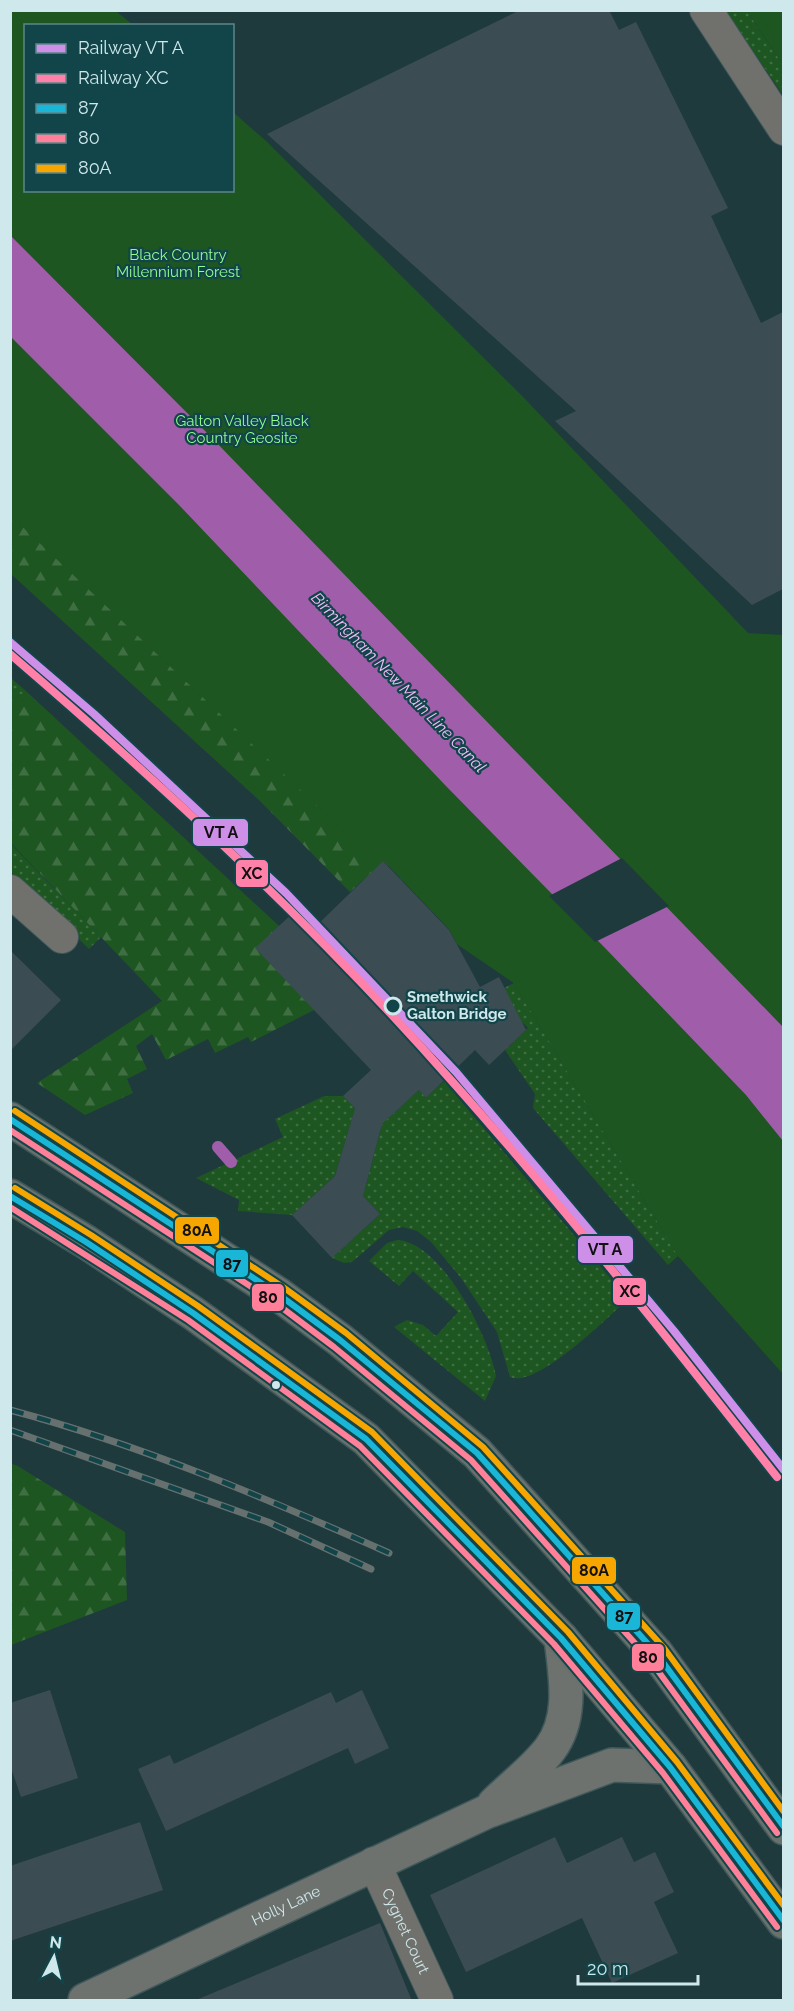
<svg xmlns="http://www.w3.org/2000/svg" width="794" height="2011" viewBox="0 0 794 2011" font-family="Raleway,sans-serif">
  <defs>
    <pattern id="grass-dots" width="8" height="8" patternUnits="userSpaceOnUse" patternTransform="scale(1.5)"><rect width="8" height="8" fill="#1e5622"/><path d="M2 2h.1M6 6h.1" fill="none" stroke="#3e6e42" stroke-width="1.8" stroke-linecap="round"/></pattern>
    <pattern id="forest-firs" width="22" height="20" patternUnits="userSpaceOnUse" patternTransform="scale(1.5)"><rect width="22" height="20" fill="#1e5622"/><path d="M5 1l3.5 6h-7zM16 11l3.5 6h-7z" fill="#3e6e42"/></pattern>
  </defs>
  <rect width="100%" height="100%" fill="#1e3a3d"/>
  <path fill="url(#grass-dots)" d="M726,11H747L783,65V95Z
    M11,678L27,692L11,699Z
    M10,843L101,937L89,949L11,872Z
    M514,983L678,1256L668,1265L533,1108L535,1094L505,1050L528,1028L510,1010L504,988Z
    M444,1081L628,1299C607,1318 536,1389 510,1377L497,1332L461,1278L431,1242L417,1231L403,1227L389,1230L352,1262L344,1263L332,1258L380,1214L363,1196L382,1124L419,1090L426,1098Z
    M324,1096H343L355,1108L335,1176L292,1215L238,1211L239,1200L196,1178L283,1137L275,1119Z
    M397,1240C442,1242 489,1337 496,1376L485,1401L394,1327L407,1320L423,1325L436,1336L458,1312L413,1271L399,1286L369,1261L387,1243Z"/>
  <path fill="url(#forest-firs)" d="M10,491L603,953L678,1256L514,983L457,944L449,929L384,861L350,892L259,800L11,574Z
    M27,692L279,926L314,1010L251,1042L248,1037L215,1053L208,1039L166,1060L152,1034L136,1046L147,1069L127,1079L133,1093L85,1115L37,1083L162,1001L11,843V699Z
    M11,1464L16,1465L125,1532L127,1600L11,1645Z"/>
  <path fill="#1e5622" d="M10,11H116L133,25L26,26V190H232L233,112L265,140L526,400L748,633L783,635V1374L678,1256L514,983L457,944L449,929L384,861L379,864L11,516Z
    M747,11H783V65Z"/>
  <path fill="#a05eaa" d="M10,235L209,435L783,1027V1141L746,1095L607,950L445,785L179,505L11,337Z"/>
  <path fill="#1e3a3d" d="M622,858L669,906L595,942L549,896Z"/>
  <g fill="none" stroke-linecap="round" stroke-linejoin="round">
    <path stroke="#a05eaa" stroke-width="12" d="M218,1147L231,1162"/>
  </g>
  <path fill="#3c4c53" d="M520,10H609L619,30L636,22L728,208L711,216L761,323L783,312V589L752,605L555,421L576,411L267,134Z
    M383,861L449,930L480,987L499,977L526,1030L489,1065L475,1050L426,1098L419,1090L382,1124L363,1196L380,1214L332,1258L292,1215L335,1176L355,1108L343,1096L371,1070L255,948L294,912L312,930Z
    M10,950L61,1000L10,1051Z
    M50,1690L78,1778L21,1797L10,1765V1703Z
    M362,1690L389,1748L355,1764L348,1748L166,1831L138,1769L170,1755L174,1764L331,1692L336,1703Z
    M140,1822L163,1890L10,1941V1866Z
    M555,1837L567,1863L622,1837L634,1862L655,1852L674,1892L654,1902L678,1953L612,1983L582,1918L466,1972L430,1895Z
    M380,1923L412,2001H196V2000Z"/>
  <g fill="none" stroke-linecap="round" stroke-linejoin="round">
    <defs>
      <g id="street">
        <path d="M706,10L784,129"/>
        <path d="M10,891L62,937"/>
        <path id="s1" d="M374,1863L437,2000"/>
      </g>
      <g id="secondary">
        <path d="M494,1804C512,1786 535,1769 550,1749C574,1717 565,1675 561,1638"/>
        <path id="s2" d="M85,2000L486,1812L612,1765L670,1767"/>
      </g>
      <path id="primary" d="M10,1119L278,1294L340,1340L477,1453L657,1654L784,1828
        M10,1196L86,1242L193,1313L366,1439L561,1638L670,1767L784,1922"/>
    </defs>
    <use href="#street" stroke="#40585a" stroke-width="34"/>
    <use href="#secondary" stroke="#40585a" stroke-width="36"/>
    <use href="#primary" stroke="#40585a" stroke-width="36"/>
    <use href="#street" stroke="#70716d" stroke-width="32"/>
    <use href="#secondary" stroke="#6e726f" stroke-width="33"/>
    <use href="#primary" stroke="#69716d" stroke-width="33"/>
    <defs>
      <path id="rail" d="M10,1410C141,1445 266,1498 389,1553
        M10,1430L268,1522L371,1569"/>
    </defs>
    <use href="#rail" stroke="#66716f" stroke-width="7"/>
    <use href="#rail" stroke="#11454a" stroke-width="4.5" stroke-dasharray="14" stroke-linecap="butt"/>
    <defs>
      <path id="bus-1" d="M10,1119L278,1294L340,1340L477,1453L657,1654L784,1827
        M10,1196L86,1242L193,1313L366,1439L561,1638L670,1767L784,1921"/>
      <path id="bus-2" d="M10,1130L273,1301L334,1347L471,1460L650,1660L777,1833
        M10,1207L188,1320L360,1446L554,1644L663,1773L777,1927"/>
      <path id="bus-3" d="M15,1111L283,1287L346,1333L483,1447L664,1648L784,1812
        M15,1188L91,1235L198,1306L372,1432L568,1632L677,1762L784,1906"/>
    </defs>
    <use href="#bus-1" stroke="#11454a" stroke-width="10"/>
    <use href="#bus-2" stroke="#11454a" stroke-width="10"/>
    <use href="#bus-3" stroke="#11454a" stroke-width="10"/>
    <use href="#bus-1" stroke="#1ab6d8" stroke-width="6"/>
    <use href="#bus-2" stroke="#ff8098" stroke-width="6"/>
    <use href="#bus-3" stroke="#f7a600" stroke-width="6"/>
    <defs>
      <path id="rail-1" d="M10,642L94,714L286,893L456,1072L674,1331L784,1470"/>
      <path id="rail-2" d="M10,654C165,787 315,926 450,1079C564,1207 671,1342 777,1477"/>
    </defs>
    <use href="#rail-1" stroke="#11454a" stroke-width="12"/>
    <use href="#rail-2" stroke="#11454a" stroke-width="12"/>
    <use href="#rail-1" stroke="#ce8fe9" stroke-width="8"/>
    <use href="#rail-2" stroke="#ff80a9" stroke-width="8"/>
  </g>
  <circle fill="#11454a" stroke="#cfe8eb" stroke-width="3" cx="393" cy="1006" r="8"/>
  <circle fill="#cfe8eb" stroke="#11454a" stroke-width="2" cx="276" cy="1385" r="5"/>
  <g text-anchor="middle" stroke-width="4.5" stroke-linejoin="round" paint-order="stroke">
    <g font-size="15" fill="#92fb8e" stroke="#11454a">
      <text x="178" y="260">Black Country<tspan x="178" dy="17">Millennium Forest</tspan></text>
      <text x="242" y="426">Galton Valley Black<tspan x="242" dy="17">Country Geosite</tspan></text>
    </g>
    <g font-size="15" font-weight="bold" fill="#cfe8eb" stroke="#11454a" text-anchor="start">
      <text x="407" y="1002">Smethwick<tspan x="407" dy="17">Galton Bridge</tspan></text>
    </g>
    <g font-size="15" fill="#cfe8eb" stroke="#11454a">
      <text dy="5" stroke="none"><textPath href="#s2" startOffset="222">Holly Lane</textPath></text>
      <text dy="5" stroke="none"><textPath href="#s1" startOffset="75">Cygnet Court</textPath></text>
    </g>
    <g font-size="16" font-style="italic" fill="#f5bcfb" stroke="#11454a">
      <text transform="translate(399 682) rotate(46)" y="6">Birmingham New Main Line Canal</text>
    </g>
  </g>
  <g stroke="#11454a" stroke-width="2">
    <rect x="192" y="818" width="57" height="29" rx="6" fill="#ce8fe9"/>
    <rect x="235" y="859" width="34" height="29" rx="6" fill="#ff80a9"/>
    <rect x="174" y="1216" width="46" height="29" rx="6" fill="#f7a600"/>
    <rect x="577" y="1235" width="57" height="29" rx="6" fill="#ce8fe9"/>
    <rect x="215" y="1249" width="34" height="29" rx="6" fill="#1ab6d8"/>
    <rect x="612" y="1277" width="35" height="29" rx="6" fill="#ff80a9"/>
    <rect x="251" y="1283" width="34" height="29" rx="6" fill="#ff8098"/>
    <rect x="571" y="1556" width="46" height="29" rx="6" fill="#f7a600"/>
    <rect x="606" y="1602" width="35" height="29" rx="6" fill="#1ab6d8"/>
    <rect x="631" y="1643" width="34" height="29" rx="6" fill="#ff8098"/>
  </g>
  <g font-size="16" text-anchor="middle" font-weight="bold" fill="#111">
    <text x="221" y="838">VT A</text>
    <text x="252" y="879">XC</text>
    <text x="197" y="1236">80A</text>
    <text x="605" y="1255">VT A</text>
    <text x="232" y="1270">87</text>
    <text x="630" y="1297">XC</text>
    <text x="268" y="1303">80</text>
    <text x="594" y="1576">80A</text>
    <text x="624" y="1622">87</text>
    <text x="648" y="1663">80</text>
  </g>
  <rect width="794" height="2011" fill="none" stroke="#cfe8eb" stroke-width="24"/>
  <rect x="24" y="24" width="210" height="168" fill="#11454a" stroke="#5d868a" stroke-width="1.5"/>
  <rect x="36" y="44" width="30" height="9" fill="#ce8fe9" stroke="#5d868a" stroke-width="1.5"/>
  <text x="78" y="54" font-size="18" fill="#cfe8eb">Railway VT A</text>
  <rect x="36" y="74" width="30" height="9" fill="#ff80a9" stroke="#5d868a" stroke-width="1.5"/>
  <text x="78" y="84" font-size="18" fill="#cfe8eb">Railway XC</text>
  <rect x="36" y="104" width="30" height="9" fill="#1ab6d8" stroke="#5d868a" stroke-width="1.5"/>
  <text x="78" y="114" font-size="18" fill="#cfe8eb">87</text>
  <rect x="36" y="134" width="30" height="9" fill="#ff8098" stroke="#5d868a" stroke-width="1.5"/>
  <text x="78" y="144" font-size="18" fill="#cfe8eb">80</text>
  <rect x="36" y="164" width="30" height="9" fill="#f7a600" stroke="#5d868a" stroke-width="1.5"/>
  <text x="78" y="174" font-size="18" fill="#cfe8eb">80A</text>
  <g transform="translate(54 1957) rotate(7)" stroke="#11454a" stroke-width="4.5" paint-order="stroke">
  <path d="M0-4.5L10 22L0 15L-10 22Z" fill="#cfe8eb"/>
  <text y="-9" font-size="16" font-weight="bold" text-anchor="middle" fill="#cfe8eb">N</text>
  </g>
  <path d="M578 1975v9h120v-9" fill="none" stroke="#cfe8eb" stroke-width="3"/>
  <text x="587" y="1975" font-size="18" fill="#cfe8eb" stroke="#11454a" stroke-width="4.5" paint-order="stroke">20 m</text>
</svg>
